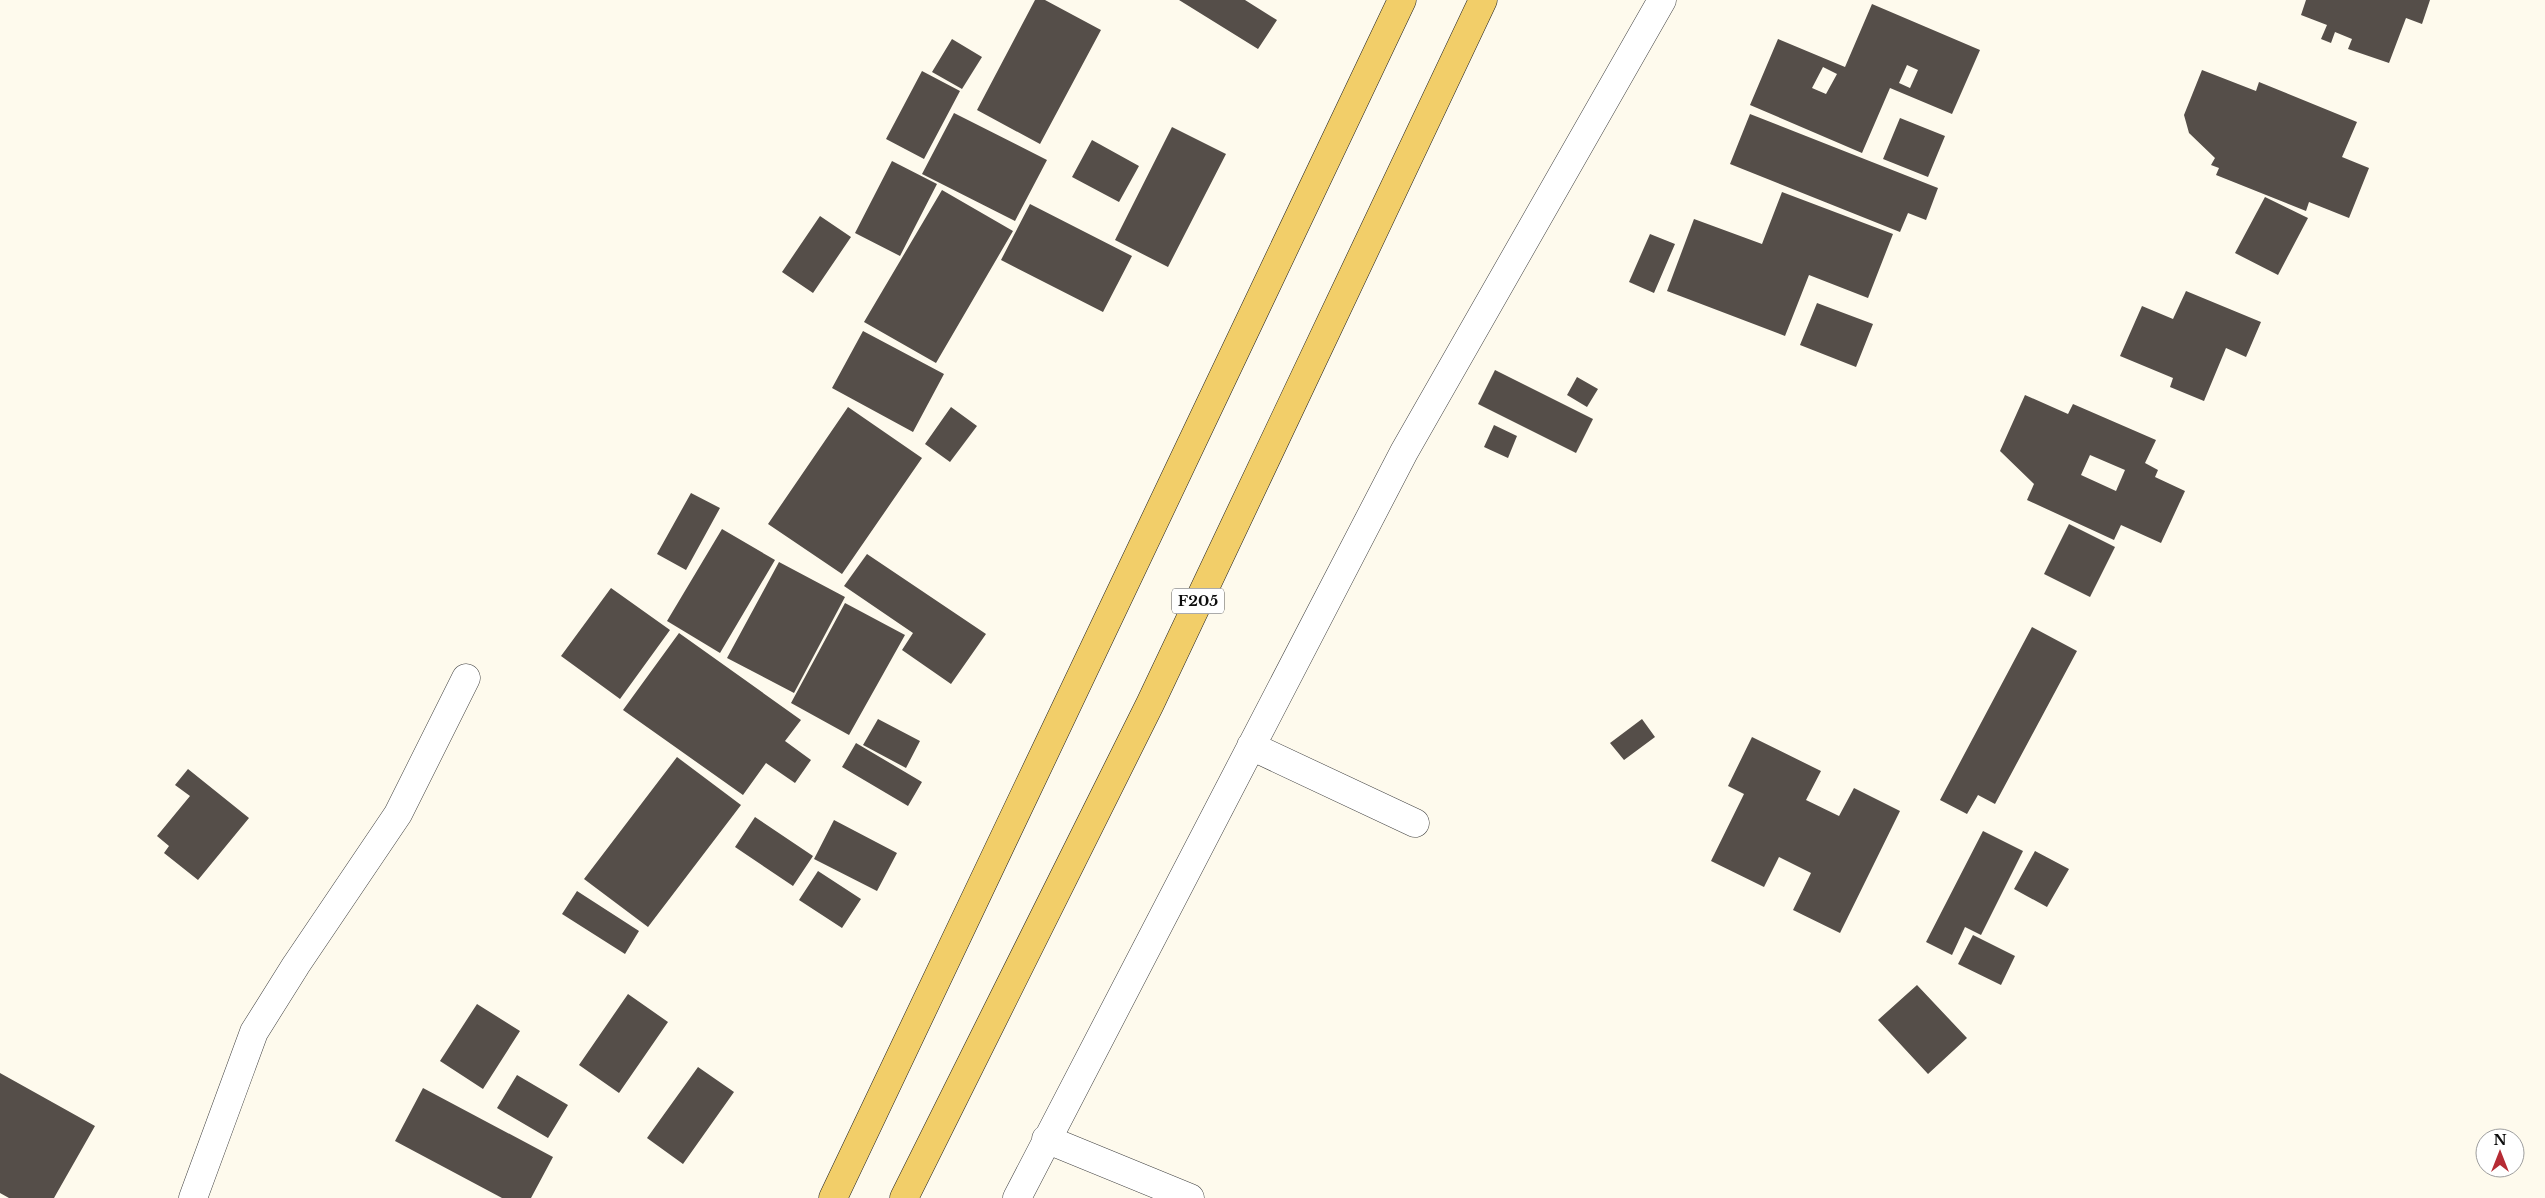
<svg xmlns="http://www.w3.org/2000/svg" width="2545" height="1198" viewBox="0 0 2545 1198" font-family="'Libre Baskerville',serif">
  <rect width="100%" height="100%" fill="#fefaed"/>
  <path fill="#554e49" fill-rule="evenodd" d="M1035,0H1045L1101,30L1040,144L977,110Z
    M1179,0H1245L1277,20L1258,49Z
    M2306,0H2430L2422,24L2406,18L2389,63L2348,49L2352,39L2335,32L2331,43L2321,39L2327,25L2301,15Z
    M1872,4L1980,50L1952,114L1890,88L1862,153L1750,105L1778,39L1845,67ZM1907,65L1918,70L1910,88L1899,83ZM1823,67L1837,74L1826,94L1812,88Z
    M952,39L982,57L962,89L932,72Z
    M2202,70L2256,91L2259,82L2357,122L2342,157L2369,168L2349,218L2309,202L2306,211L2216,175L2219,168L2211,165L2215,158L2189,133L2184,115Z
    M922,71L960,91L924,159L886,139Z
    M954,113L1047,160L1015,221L922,174Z
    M1750,114L1938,188L1926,220L1908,213L1900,232L1730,164Z
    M1900,118L1945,136L1928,177L1883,159Z
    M1172,127L1226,154L1168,267L1115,240Z
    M1092,140L1139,166L1119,202L1072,177Z
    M892,161L937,184L900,256L855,233Z
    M942,190L1013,231L936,363L864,322Z
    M1782,192L1893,234L1868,298L1809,275L1785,336L1667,291L1694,219L1762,244Z
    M2265,197L2308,218L2278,275L2235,253Z
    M1030,204L1132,256L1103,312L1001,260Z
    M820,216L851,237L813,293L782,272Z
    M1650,234L1675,244L1654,293L1629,282Z
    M2186,291L2261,322L2246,357L2226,348L2204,401L2170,387L2173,378L2120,356L2142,306L2173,319Z
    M1817,303L1873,324L1856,367L1800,345Z
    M863,331L944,374L913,432L832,388Z
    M1495,370L1593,419L1576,453L1478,404Z
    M1577,377L1598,389L1587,407L1567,395Z
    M2025,395L2068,414L2073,404L2156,440L2145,463L2158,470L2155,477L2185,491L2161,543L2121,525L2114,540L2027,500L2034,484L2000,451ZM2090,455L2125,470L2116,491L2081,475Z
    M848,407L922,458L842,574L768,524Z
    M951,407L977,426L950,462L925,444Z
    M1494,425L1517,436L1508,458L1484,447Z
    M691,493L720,508L686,570L657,554Z
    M2069,524L2115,547L2090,597L2044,574Z
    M722,529L775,560L720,653L667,621Z
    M867,554L986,634L951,684L902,650L913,633L844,586Z
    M779,562L845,597L794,693L727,658Z
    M611,588L670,630L620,699L561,656Z
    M845,603L905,635L849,735L791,703Z
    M2032,627L2077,651L1995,804L1978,795L1967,814L1940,800Z
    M679,633L801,720L785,741L811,760L795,783L766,763L743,795L623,710Z
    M878,719L920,741L906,768L863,745Z
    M1642,719L1655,737L1624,760L1610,743Z
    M1752,737L1821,771L1806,800L1839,816L1854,788L1900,811L1840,933L1793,910L1811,873L1779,857L1764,887L1711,861L1744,794L1728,786Z
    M856,743L922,782L908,806L842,767Z
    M677,757L741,805L648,927L584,879Z
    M188,769L249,818L198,880L164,853L169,846L157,836L190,796L175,785Z
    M755,817L813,856L793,886L735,847Z
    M834,820L897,853L877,891L814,859Z
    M1983,831L2023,851L1981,935L1965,927L1952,955L1926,942Z
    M2035,851L2069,869L2047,907L2014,889Z
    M818,871L861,899L842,928L799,900Z
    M577,891L639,931L625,954L562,914Z
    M1973,935L2015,956L2001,985L1958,964Z
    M1917,985L1967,1038L1928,1074L1878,1020Z
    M628,994L668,1022L619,1093L579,1065Z
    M477,1004L520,1031L483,1089L440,1061Z
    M698,1067L734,1092L683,1164L647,1138Z
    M0,1073L95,1126L54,1198H9L0,1193Z
    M517,1075L568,1105L548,1138L497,1108Z
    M423,1088L553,1157L531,1198H502L395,1141Z"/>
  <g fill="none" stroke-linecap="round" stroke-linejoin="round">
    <defs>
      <path id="street" d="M1251,746L1415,823
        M1046,1139L1190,1198
        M193,1198L254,1032L296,965L398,814L466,678
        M1017,1198L1404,452L1662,0"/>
      <path id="primary" d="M833,1198L1402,0
        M904,1198L1150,704L1483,0"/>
    </defs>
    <use href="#street" stroke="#404040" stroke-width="29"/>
    <use href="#primary" stroke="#1e1e1e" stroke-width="29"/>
    <use href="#street" stroke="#fff" stroke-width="28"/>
    <use href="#primary" stroke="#f2ce69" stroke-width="28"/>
  </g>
  <g text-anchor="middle" stroke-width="5" stroke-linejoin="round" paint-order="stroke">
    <rect fill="#fff" stroke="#565656" stroke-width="1" x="1172" y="588.5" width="52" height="25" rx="4"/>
    <g font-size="15" font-weight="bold" fill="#0d0d0d">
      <text x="1198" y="606">F205</text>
    </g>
  </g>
  <g transform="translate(2500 1153)"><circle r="24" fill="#ffffff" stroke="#9e9e9e"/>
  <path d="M0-4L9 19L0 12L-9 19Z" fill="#b62b34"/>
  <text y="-8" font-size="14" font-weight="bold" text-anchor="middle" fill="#0d0d0d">N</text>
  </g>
</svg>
